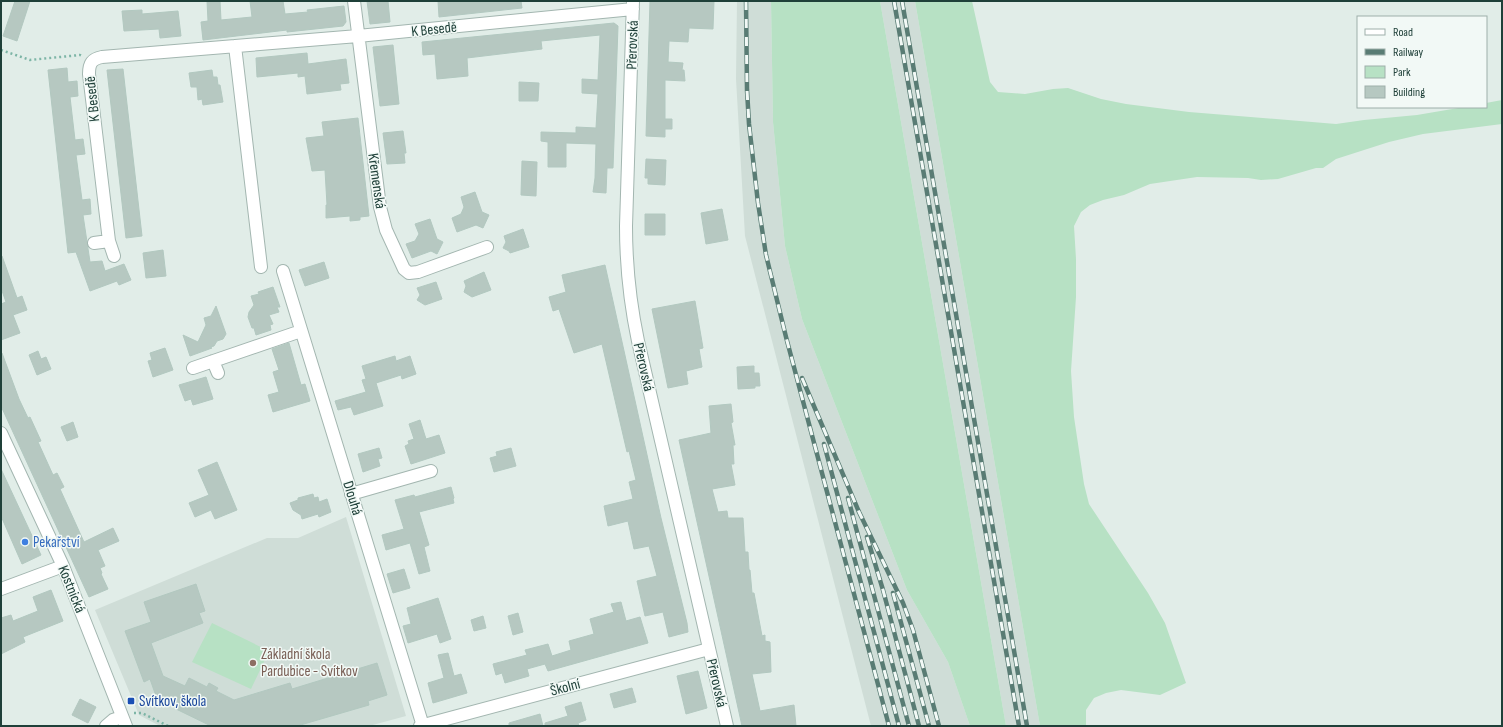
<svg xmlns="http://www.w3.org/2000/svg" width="1503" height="727" viewBox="0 0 1503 727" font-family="'Sofia Sans Condensed',sans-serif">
  <rect width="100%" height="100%" fill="#e1ede8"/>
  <path fill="#cfddd7" d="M737,1H771L773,122L785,246L802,319L907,590L948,662L970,726H871L745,236L736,79Z
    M880,1H915L1040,726H1006Z
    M346,517L406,716L369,726H160L139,715L95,610L267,538H298Z"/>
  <path fill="#b7e1c4" d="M771,1H880L1006,726H970L948,662L907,590L802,319L785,246L773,122Z
    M915,1H972L990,82L998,92L1025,94L1053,89L1068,88L1101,99L1126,104L1189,112L1336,124L1364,120L1417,115L1464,107H1486V103L1502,100V124L1423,134L1389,142L1336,159L1323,168H1316L1278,179L1261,180L1248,178L1197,177L1150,184L1124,195L1103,200L1090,205L1081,212L1074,226L1076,259V297L1071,371L1074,417L1084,484L1089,504L1148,593L1165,623L1186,683L1160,695L1121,690L1106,693L1094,698L1086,710V726H1040Z
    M212,623L269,651L251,689L192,662Z"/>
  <path fill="#b6c8c1" stroke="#b2c8c0" d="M15,1H30L17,41L3,36Z
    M207,1H220L221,20L252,17L250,1H283L285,14L308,12L307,10L344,6L346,22L343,26L287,32V30L203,40L201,22L208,21Z
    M367,1H388L390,22L370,24Z
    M438,1H521L522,8L439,17Z
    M650,1H714L713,29L689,28L688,42L669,41L668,62L683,63L682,70H684L685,81L665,80V119H672V129H665V137L646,136Z
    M142,10V14L178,11L181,36L160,38L159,29L124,31L122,11Z
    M614,23L618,26L613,168H607L606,193L593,192L595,178L596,144L566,143V167H548V142L541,141V132L576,133V127L596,128L598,94L582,93V79L598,80L600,35L541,41L542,49L467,58L468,76L437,79L435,54L423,55L422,42Z
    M393,45L399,104L380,106L373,47Z
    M307,53L308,64L346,59L349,83L340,84L341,90L307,94L305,76L298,77V73L257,77L256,58Z
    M67,68L68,82L77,81L78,96L70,97L75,140L83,139L85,154L76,155L82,200L90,199L91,214L83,215L90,262L102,261L105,271L124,264L131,280L119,285L117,281L90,291L76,252L68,253L48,70Z
    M123,69L142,236L126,238L107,70Z
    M212,70L213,77H217L218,85H220L223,102L203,105L202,99L198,100L197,87H191L189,73Z
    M519,82L539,83L538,101H519Z
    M358,118L369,216L360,217V220L350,221V216L326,218V205H327L325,170L312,171L306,138L324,136L322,122Z
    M403,131L406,153H404L405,163L387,164L383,133Z
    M646,159L666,160L665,185L648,184V178H645Z
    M522,161L537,162L536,196L521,195Z
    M475,192L482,212L489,215L483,228L476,225L457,232L452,218L461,214L464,207L461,197Z
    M722,209L728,240L706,244L701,213Z
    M645,214H665V235H645Z
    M430,219L437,239L443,242L437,254L431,251L412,258L406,244L415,241L419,234L415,224Z
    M523,229L529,247L510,253L509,251L503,248L506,242L504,236Z
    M163,250L166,276L146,278L143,253Z
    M1,256H2L17,298L22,296L27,310L13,315L20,333L1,340V304L6,302L1,288Z
    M324,262L329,278L305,286L299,270Z
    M605,265L661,518L687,623L688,632L669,637L663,612L645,616L637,581L657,576L649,546L634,549L628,521L608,526L604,506L633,499L629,482L636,480L629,451L627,452L602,344L574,353L559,309L553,311L549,297L566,292L562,275Z
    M484,272L491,290L472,297L464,292L466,286L464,281Z
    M436,282L442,299L425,305L417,300L420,295L417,288Z
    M273,287L280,307H277L279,312L269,315L273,324L270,325L271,330L256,335L254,328H252L248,317L249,312L254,305L251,296L259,294L258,292Z
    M695,301L703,348L699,349L702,367L686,371L688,384L668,388L652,309Z
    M216,306L226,334L223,339L217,341L214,346L210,347L212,348L190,356L183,335L198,342L206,325L204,318L211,316Z
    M289,343L301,385L305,384L310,401L273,412L268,395L279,392L273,372L279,370L272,349Z
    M165,348L173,370L153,377L148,361L152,360L150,353Z
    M38,351L41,359L46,357L51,369L37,375L29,355Z
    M1,353H2L19,399L28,418L30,417L41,441L38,442L53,475L57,473L64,487L60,489L84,542L113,528L119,541L98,550L105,566L100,568L102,573L101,574L108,589L89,597L1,406Z
    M395,356L396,361L410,356L416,374L402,379L401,375L376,383L383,406L354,415L351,407L338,410L335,401L366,392L362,380L366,379L362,366Z
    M754,366V373H759L760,386H755V388L738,389L737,367Z
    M206,377L213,399L193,405L191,399L185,401L179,385Z
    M731,404L733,422L731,423L735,445H733L734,464H731L735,485L712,489L718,512L727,511L728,518H743L745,552H748L749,570H750L752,593H754L762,636L765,635V641L770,642L771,672L752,674L760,711L794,705L796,726H742L679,440L711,433L709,406Z
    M420,420L426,439L439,435L445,453L411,464L405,446L409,444L408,441L414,439L409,424Z
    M73,422L78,437L67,441L61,427Z
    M379,448L382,458L378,459L380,466L363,472L358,454Z
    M511,448L516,466L494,472L490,458L497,456L496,452Z
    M217,462L237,510L215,519L211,510L195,517L189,503L209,495L198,470Z
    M1,469L41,555L22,564L1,516Z
    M451,487L454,498L453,499L454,503L419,512L429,545L424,547L430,571L419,574L410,543L386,550L382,535L404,529L395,500L414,495L415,497Z
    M313,494L314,498L318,497L319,502L327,499L331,512L319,517L318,514L302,519L301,515L293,510L290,503L298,500V498Z
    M404,569L410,588L393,593L387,574Z
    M196,584L205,611L199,613L203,623L151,643L163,676L185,686L189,678L207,687L209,683L218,688L216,691L234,700L290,683L292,689L377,663L387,695L368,701L369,705L297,726H211L174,708L175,706L156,696L150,679L144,682L125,631L151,622L144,602Z
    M51,590L63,621L23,637L25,642L1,654V618L11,615L13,621L38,611L33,597Z
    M438,598L451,639L440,643L437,634L408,643L403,626L411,624L407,608Z
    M621,602L626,621L640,617L648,643L548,671L545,664L527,669L529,676L505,683L502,673L496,675L493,664L527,655L525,650L548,644L552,656L571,650L569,641L594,634L590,619L614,612L611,604Z
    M518,613L523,632L513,635L508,616Z
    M483,616L486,628L474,631L471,620Z
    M448,653L454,676L461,674L467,693L433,703L428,683L444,678L438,655Z
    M698,671L707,708L686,714L677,676Z
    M632,688L636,702L614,708L610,694Z
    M80,699L96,707L88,723L72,715Z
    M581,702L586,720L578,723L579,726H545V723L568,716L565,707Z
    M540,714L543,726H509V723Z"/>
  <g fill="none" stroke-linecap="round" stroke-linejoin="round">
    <defs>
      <path id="minor" d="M354,1L380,207L386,230L404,269L409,273L418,272L487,247
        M633,1L626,226C626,266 630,303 638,341L727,726
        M235,46L261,267
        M94,243L109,241
        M114,256L109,241L89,74C89,63 92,59 102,57L358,36L633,9
        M283,271L423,726
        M213,361L218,373
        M193,368L301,331
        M1,433L63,566L126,726
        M351,494L431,471
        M1,589L63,566
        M106,726L113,720L122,717
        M420,726L709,649"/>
    </defs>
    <use href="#minor" stroke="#a3b6b0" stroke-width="14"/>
    <path stroke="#7db5a6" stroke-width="2.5" stroke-dasharray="2 3" stroke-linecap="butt" d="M1,50L30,60L80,55L82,56
      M134,713H142L168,726"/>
    <use href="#minor" stroke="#fff" stroke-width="12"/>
    <defs>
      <path id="rail" d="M746,1L747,90L749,124L758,203L766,255L786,337L889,726
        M894,1L1019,726
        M902,1L1027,726
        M802,378L859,512L903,603L913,630L939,726
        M824,444L899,726
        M848,498L909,726
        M867,537L883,590L919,726
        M893,593L929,726"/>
    </defs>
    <use href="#rail" stroke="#597c74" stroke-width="4.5"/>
    <use href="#rail" stroke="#f2f9f6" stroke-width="3" stroke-dasharray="9" stroke-linecap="butt"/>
  </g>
  <circle fill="#3f7fe0" stroke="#f2f9f6" stroke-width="1.5" cx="25" cy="542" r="4"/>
  <circle fill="#8d6e63" stroke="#f2f9f6" stroke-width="1.5" cx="253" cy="663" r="4"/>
  <rect fill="#1a4fb4" stroke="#f2f9f6" stroke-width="1.5" x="127" y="697" width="8" height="8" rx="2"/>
  <g text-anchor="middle" stroke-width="3" stroke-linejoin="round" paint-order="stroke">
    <g font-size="15" fill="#1f4039" stroke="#f2f9f6">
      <text transform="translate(434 29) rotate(-6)" y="5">K Besedě</text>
      <text transform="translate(632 45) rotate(-88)" y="5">Přerovská</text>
      <text transform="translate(92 99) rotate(-96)" y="5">K Besedě</text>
      <text transform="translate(377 181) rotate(82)" y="5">Křemenská</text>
      <text transform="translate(644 367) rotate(77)" y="5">Přerovská</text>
      <text transform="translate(353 498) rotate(73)" y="5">Dlouhá</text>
      <text transform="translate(72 589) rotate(68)" y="5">Kostnická</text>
      <text transform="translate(717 683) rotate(77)" y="5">Přerovská</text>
      <text transform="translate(565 687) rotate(-15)" y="5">Školní</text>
    </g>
    <g font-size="15" fill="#366cbe" stroke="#f2f9f6" text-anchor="start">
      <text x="33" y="547">Pekařství</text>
    </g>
    <g font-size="15" fill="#785e54" stroke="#f2f9f6" text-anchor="start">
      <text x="261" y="659">Základní škola<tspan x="261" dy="17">Pardubice - Svítkov</tspan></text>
    </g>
    <g font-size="15" fill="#164399" stroke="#f2f9f6" text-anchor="start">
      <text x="139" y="706">Svítkov, škola</text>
    </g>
  </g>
  <rect width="1503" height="727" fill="none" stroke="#1f4039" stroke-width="4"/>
  <rect x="1357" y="16" width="130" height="92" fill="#f2f9f6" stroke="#9eafaa"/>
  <rect x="1365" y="29" width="20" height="6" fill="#ffffff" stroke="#9eafaa"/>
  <text x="1393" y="36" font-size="12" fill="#1f4039">Road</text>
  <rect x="1365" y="49" width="20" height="6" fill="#597c74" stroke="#9eafaa"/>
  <text x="1393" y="56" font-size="12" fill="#1f4039">Railway</text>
  <rect x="1365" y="66" width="20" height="12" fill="#b7e1c4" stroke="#9eafaa"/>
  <text x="1393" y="76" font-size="12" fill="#1f4039">Park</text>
  <rect x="1365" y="86" width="20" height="12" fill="#b6c8c1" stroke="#9eafaa"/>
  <text x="1393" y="96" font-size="12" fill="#1f4039">Building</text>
</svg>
